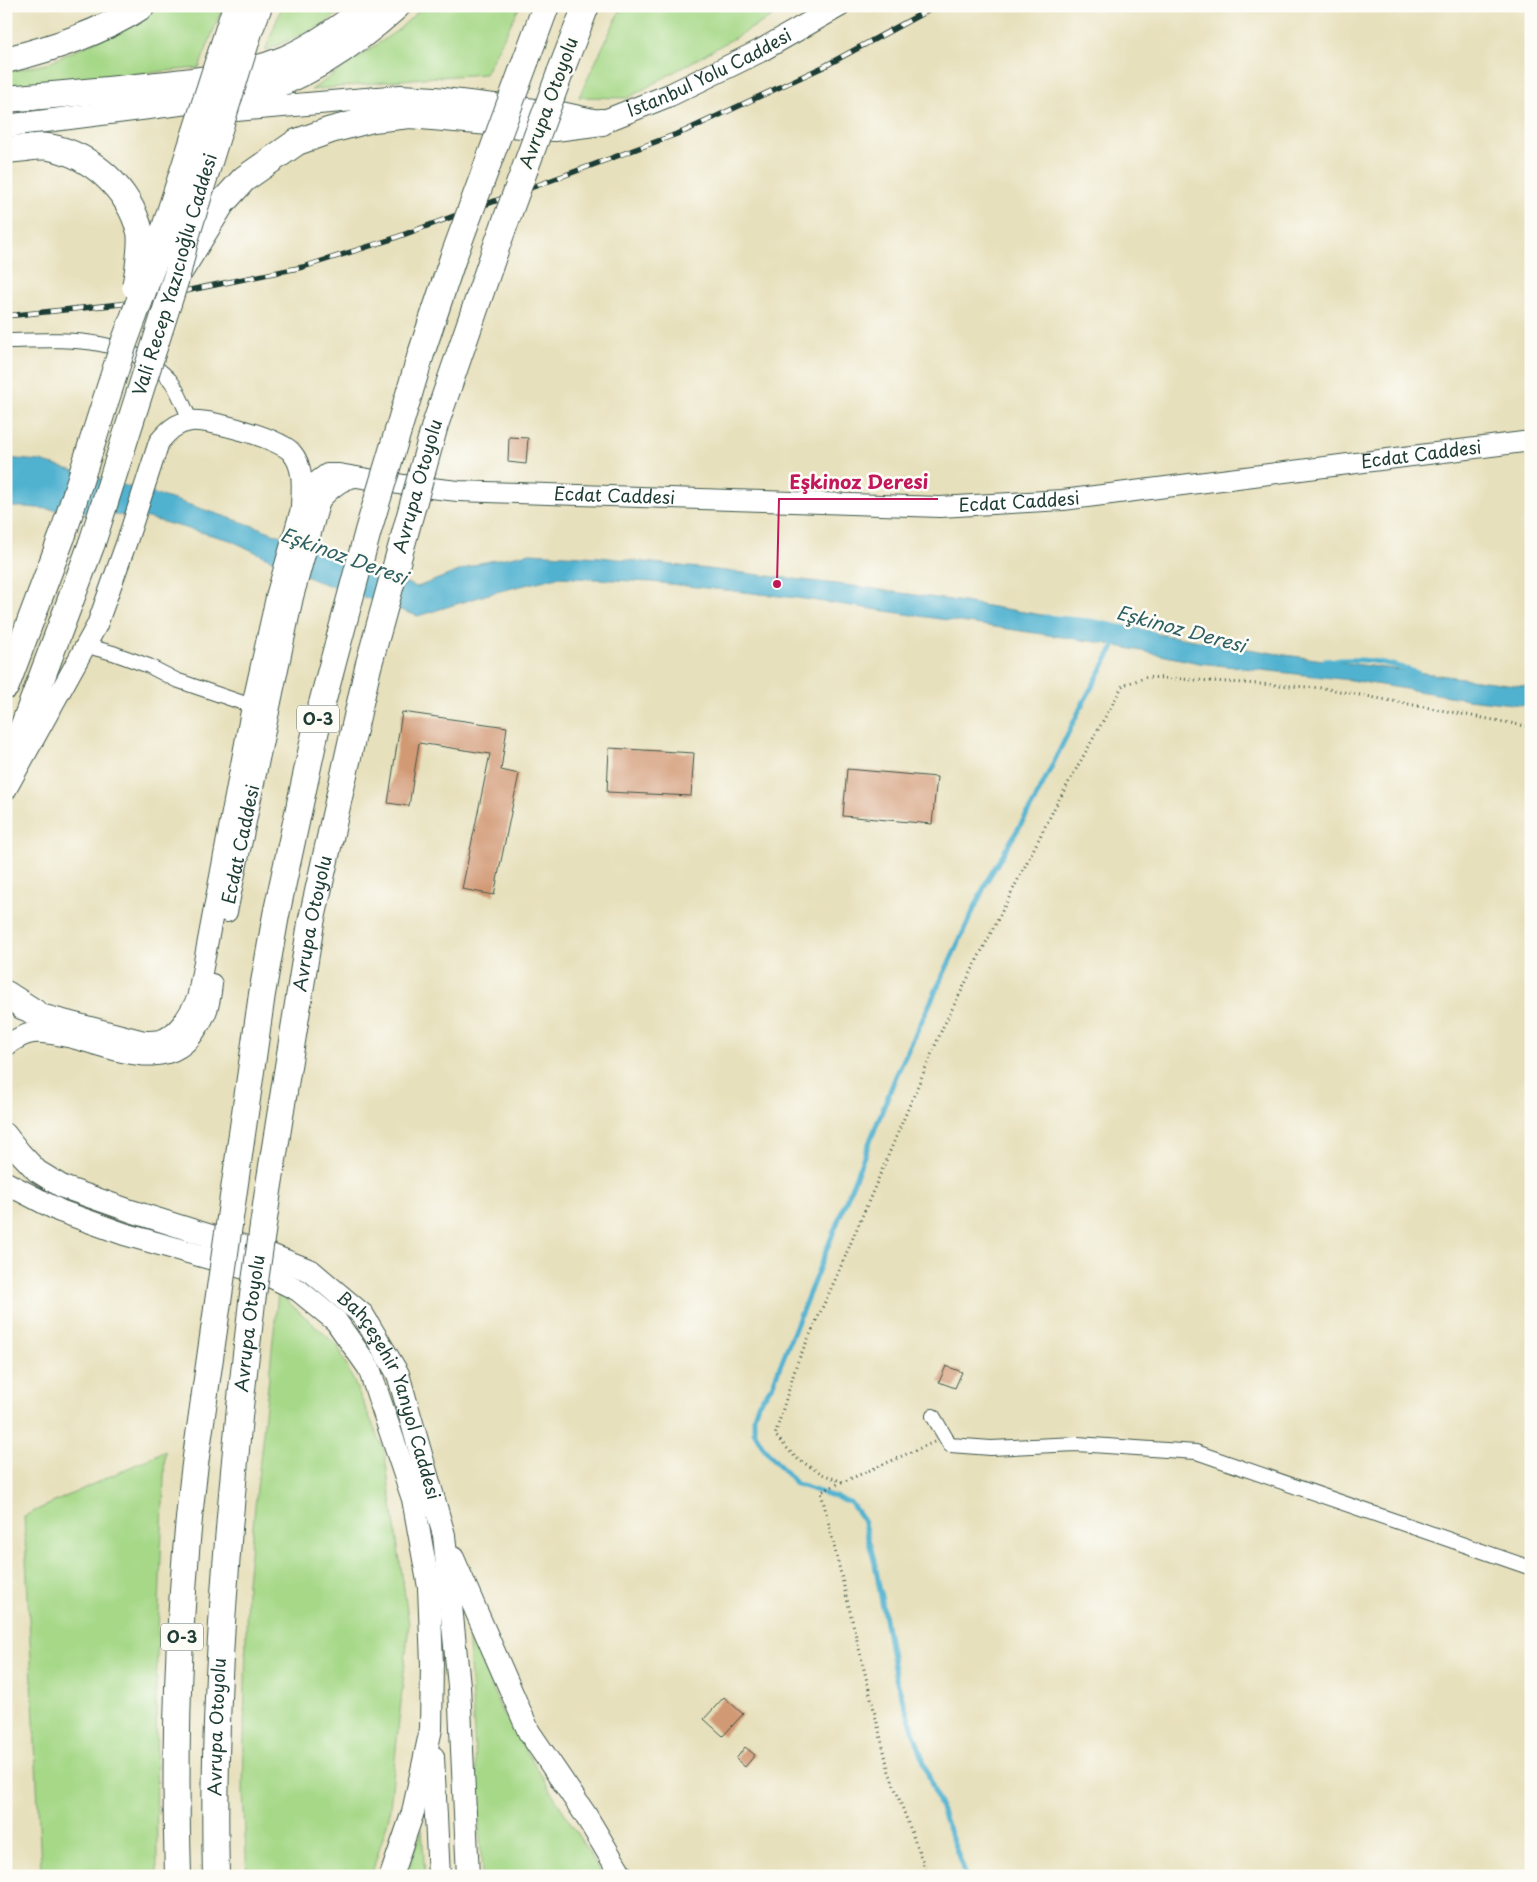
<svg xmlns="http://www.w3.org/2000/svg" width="1537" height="1882" viewBox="0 0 1537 1882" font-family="'Playpen Sans',sans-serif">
  <rect width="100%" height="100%" fill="#fdfcf7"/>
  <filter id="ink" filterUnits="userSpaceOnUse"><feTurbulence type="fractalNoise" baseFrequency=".02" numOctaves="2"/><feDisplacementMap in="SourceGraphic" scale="10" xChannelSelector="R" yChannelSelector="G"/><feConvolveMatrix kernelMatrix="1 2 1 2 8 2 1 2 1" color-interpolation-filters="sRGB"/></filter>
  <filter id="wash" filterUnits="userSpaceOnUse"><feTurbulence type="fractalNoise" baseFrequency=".0096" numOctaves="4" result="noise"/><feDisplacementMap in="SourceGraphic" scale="20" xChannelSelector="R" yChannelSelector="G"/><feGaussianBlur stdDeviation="1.12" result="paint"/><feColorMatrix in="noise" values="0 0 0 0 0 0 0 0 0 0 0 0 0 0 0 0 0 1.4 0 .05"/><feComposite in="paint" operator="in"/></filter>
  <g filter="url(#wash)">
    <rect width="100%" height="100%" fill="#e7e0bc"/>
    <path fill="#a6d887" stroke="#628a5e" d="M155,6H223L199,68L6,86V72L46,64L111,34Z
      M282,6H346L325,24L265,51Z
      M424,6H520L485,74L422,78L311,90L398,30Z
      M622,6H791L628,98L579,97Z
      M278,1293L338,1346L384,1450L409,1624L389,1817L371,1876H247L243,1792L247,1581Z
      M165,1451L156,1687L157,1876H38L41,1867L24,1516Z
      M468,1626L500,1708L603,1876H482Z
      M422,1829L425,1876H406Z"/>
    <path fill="#51b2d0" stroke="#387882" d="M6,458L40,461L178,501L257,527L417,587L480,563L530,553L600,557L744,573L861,587L957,601L1285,655L1531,687V706L1467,699L1350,680L1199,663L1103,643L797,598L651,582L558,577L492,593L418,616L314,580L230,540L148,518L26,507H6Z"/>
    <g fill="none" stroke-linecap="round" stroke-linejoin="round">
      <path stroke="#51b2d0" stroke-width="5" d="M1045,617L1090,621L1155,634
        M1324,661C1362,658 1382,660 1418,673
        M966,1876L929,1777L896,1679L875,1564L863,1520L850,1502L796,1484L764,1448L754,1431V1416L758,1404L772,1386L896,1076L988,879L1033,804L1082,705L1117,641"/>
    </g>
    <g id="blocks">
      <path fill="#d29974" d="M509,437L528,438L526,464L508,462Z
        M402,712L507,727L501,770L519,774L494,895L462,889L490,754L419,743L409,806L388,803Z
        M609,748L694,753L691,796L607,792Z
        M847,769L937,777L932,824L843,816Z
        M946,1366L962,1372L955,1388L939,1382Z
        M724,1697L743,1714L723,1736L704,1719Z
        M745,1747L755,1755L745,1767L736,1759Z"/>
    </g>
  </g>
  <g filter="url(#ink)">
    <use href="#blocks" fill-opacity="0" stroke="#3d5548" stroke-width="1"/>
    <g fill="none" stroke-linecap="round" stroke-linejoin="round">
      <defs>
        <path id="street" d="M6,341C63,340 127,334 170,380C178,389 185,410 191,421
          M87,646L113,653L149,666L176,680L252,706
          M933,1416L950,1445L991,1448L1077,1444L1196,1452L1531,1568"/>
        <g id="secondary">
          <path d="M6,790L97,625L127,541L159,442C168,431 176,423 191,421C209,419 282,439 292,453C304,467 302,488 301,505"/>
          <path id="s1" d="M227,912L293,597L320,500C330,489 340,480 355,477"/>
          <path id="s2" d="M21,1009L144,1041C149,1041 155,1041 160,1040C178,1035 189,1014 197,999L252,706L277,593L305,495L315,483L327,474H339L404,485L458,491L851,504L940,507L974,505L1063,500L1531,441"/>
          <path d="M6,1046C14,1040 23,1034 33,1033C45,1032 56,1035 67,1037C111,1046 169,1079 198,1027C201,1022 205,1016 207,1010C210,1002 211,993 212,984"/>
        </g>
        <g id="primary">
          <path id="s3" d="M6,126L196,102L219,108L236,110L401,96L435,98L561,113L602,122L670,95L760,51L839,6"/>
          <path id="s4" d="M6,1135L20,1153L37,1171L63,1187L131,1211L268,1254L311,1271L363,1315L398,1374L444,1535L459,1686L468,1876"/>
          <path d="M6,1183L60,1211L124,1234L266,1274L298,1290L336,1321L369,1368L413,1499L429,1587L432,1664L431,1729L413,1812L391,1876"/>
          <path d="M453,1558L529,1732L585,1814L622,1876"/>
          <path d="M433,1757L439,1876"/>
        </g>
        <g id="highway">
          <path d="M6,60C53,48 101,33 142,6"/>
          <path d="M526,60L546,6"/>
          <path d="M560,73L586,6"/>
          <path d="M6,99C53,95 100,91 147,86C193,81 241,77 285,59C315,46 342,26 369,6"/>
          <path d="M209,99C225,97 240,95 255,91C307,78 358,41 397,6"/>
          <path d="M6,150L26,148"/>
          <path d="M180,271L222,203L244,179L297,142L331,130L373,119L410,115L555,128L602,122"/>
          <path d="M6,686L63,534"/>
          <path d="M6,773L92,543"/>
          <path d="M6,994L34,1012"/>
          <path d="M178,1876C174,1748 178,1617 192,1490C195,1460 200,1430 204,1400"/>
          <path id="s5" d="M216,1876C212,1719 225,1563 240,1407"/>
        </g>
      </defs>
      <use href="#street" stroke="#3d5548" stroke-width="16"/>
      <use href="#secondary" stroke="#3d5548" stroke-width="22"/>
      <use href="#primary" stroke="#3d5548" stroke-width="24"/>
      <use href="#highway" stroke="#3d5548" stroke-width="28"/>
      <path stroke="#3d5548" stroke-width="3" stroke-dasharray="1 4" stroke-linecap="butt" d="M934,1442L843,1482L822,1474L796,1458L775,1435L797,1363L835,1280L943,1027L1055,807L1123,685L1147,677L1323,688L1531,727
        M842,1482L821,1492L889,1772L928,1876"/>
      <use href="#street" stroke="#fff" stroke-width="14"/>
      <use href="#secondary" stroke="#fff" stroke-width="20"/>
      <use href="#primary" stroke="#fff" stroke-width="22"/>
      <use href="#highway" stroke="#fff" stroke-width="26"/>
      <defs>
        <path id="rail" d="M6,316L121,304L303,267L389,240L685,131L823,67L936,6"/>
      </defs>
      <use href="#rail" stroke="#1f3d34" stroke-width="5.5"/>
      <use href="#rail" stroke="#fdfcf7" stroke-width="4" stroke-dasharray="11" stroke-linecap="butt"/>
      <defs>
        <g id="highway-bridge">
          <path d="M26,148C33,147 42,146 49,147C92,155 129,189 140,232C142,242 138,275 135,286"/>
          <path d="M63,534L124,343L156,256L236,6"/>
          <path id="s6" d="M92,543L177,275L186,237L250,29L259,6"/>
          <path d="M204,1400L262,994L276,915L320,711L368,531L421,354L453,258L526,60"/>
          <path id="s7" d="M240,1407L252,1302L268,1191L311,923L368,667L435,425L497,245L560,73"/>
        </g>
      </defs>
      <use href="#highway-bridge" stroke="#3d5548" stroke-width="28" stroke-linecap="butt"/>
      <use href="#highway-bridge" stroke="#fff" stroke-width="26"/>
    </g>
  </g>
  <g text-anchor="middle" stroke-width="5" stroke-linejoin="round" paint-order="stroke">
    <g fill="#fdfcf7" stroke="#62766e" stroke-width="1">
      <rect x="297" y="705.5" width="42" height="27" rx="4"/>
      <rect x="161" y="1623.5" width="42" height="27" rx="4"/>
    </g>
    <g font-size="16" font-weight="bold" fill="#1f3d34">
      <text x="318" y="725">O-3</text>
      <text x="182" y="1643">O-3</text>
    </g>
    <g font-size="18" fill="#1f3d34" stroke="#fdfcf7">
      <text dy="6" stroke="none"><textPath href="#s3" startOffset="719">İstanbul Yolu Caddesi</textPath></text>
      <text transform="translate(549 103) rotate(-70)" y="6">Avrupa Otoyolu</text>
      <text dy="6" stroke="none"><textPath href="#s6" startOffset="281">Vali Recep Yazıcıoğlu Caddesi</textPath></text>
      <text dy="6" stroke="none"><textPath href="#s2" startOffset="1845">Ecdat Caddesi</textPath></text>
      <text dy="6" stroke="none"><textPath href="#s7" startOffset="939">Avrupa Otoyolu</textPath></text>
      <text dy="6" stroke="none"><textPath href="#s2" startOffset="1035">Ecdat Caddesi</textPath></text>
      <text dy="6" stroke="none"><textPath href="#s2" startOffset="1440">Ecdat Caddesi</textPath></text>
      <text dy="6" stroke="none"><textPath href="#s1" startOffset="69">Ecdat Caddesi</textPath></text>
      <text dy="6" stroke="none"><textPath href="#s7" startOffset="489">Avrupa Otoyolu</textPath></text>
      <text dy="6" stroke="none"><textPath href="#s7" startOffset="84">Avrupa Otoyolu</textPath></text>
      <text dy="6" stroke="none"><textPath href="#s4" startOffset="492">Bahçeşehir Yanyol Caddesi</textPath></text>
      <text dy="6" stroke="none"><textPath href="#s5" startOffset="149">Avrupa Otoyolu</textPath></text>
    </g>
    <g font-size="19" font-style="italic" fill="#2e6063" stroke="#fdfcf7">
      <text transform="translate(344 556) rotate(20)" y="7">Eşkinoz Deresi</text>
      <text transform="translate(1181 629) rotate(15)" y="7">Eşkinoz Deresi</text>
    </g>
  </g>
  <path fill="none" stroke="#c2185b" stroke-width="2" d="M777 584L779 499H938"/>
  <circle fill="#c2185b" stroke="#fdfcf7" stroke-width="2" cx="777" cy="584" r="5"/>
  <g font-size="19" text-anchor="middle" font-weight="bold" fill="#c2185b" stroke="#fdfcf7" stroke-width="5" stroke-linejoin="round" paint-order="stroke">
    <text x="859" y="489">Eşkinoz Deresi</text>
  </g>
  <rect width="1537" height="1882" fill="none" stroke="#fdfcf7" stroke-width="25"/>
</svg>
